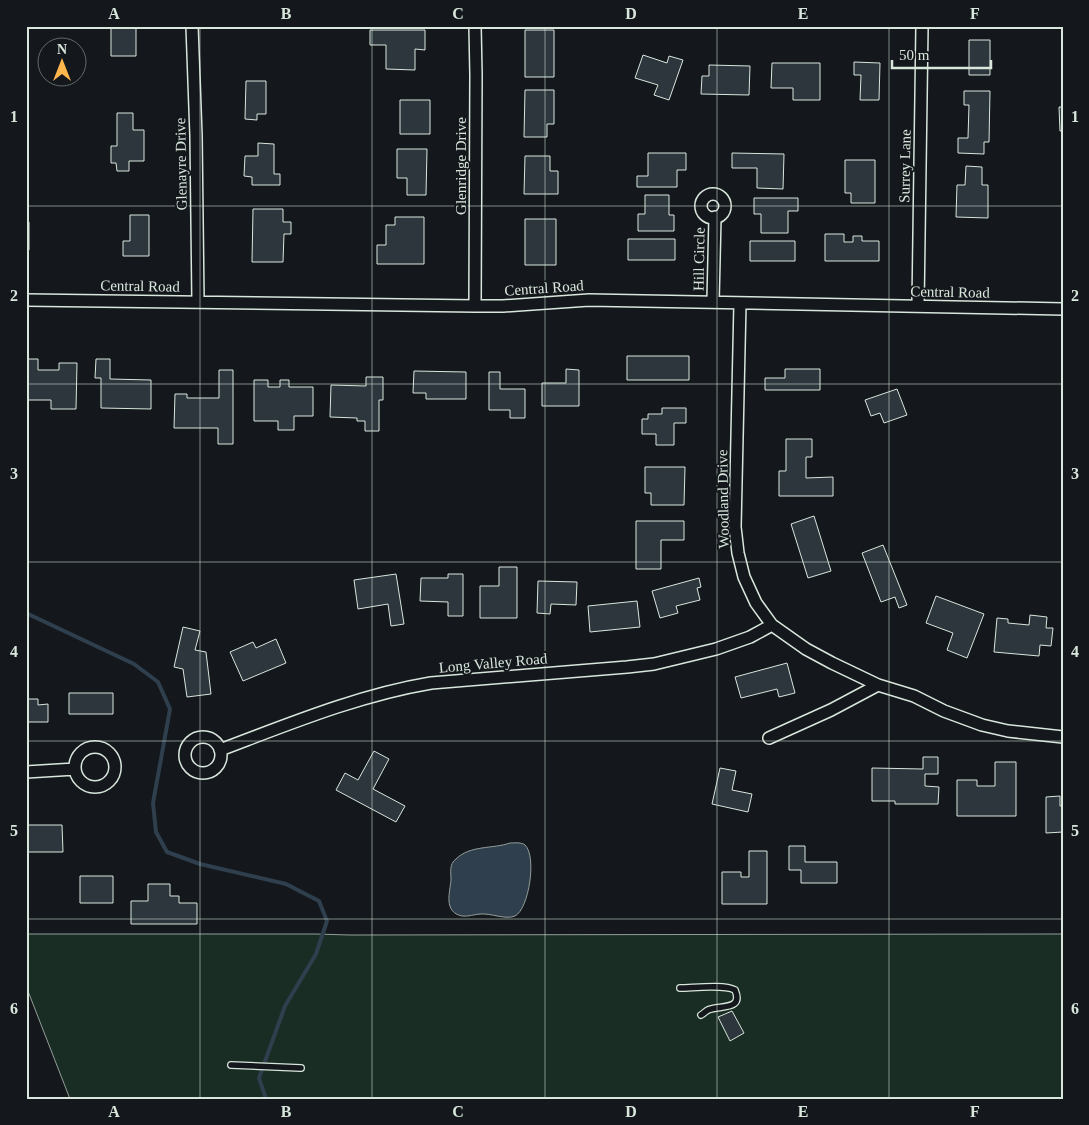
<svg xmlns="http://www.w3.org/2000/svg" width="1089" height="1125" viewBox="0 0 1089 1125" font-family="'Times New Roman',serif">
  <rect width="100%" height="100%" fill="#14181c"/>
  <path fill="#1a2d24" stroke="#939e99" d="M26,934H316L350,935L1063,934V1099H70L26,986Z"/>
  <path fill="#2f3f4d" stroke="#939e99" d="M510,843C515,843 521,842 525,845C537,856 529,909 515,916C506,920 490,913 481,914C475,914 468,917 462,916C443,912 450,892 451,880C451,872 449,864 456,859C470,845 493,849 510,843Z"/>
  <g fill="none" stroke-linecap="round" stroke-linejoin="round">
    <path stroke="#2f3f4d" stroke-width="4" d="M26,613L134,664L158,682L170,709L153,803L156,832L167,852L200,864L286,884L319,901L327,921L316,954L285,1006L259,1078L266,1099"/>
  </g>
  <path fill="#2c363c" stroke="#d8e6dc" d="M111,26H136V56H111Z
    M370,30H425V50L415,49V70L386,69V45H370Z
    M525,30H554V77H525Z
    M969,40H990V75H969Z
    M643,55L667,63L669,56L683,60L669,100L654,95L658,85L635,78Z
    M854,62L880,63L879,100H860L861,75H854Z
    M772,63H820V100H793V88H771Z
    M709,65L750,66L749,95L701,94L702,76H709Z
    M246,81H266V114H257V120L245,119Z
    M525,90H554V124H547V137H524Z
    M964,91H990L989,142H984V154L958,153V138H968L969,105H964Z
    M400,100H430V134H400Z
    M1059,107H1063V131H1060Z
    M117,113H133V130H144V161H129V171H117L116,163H111V146H117Z
    M258,143L274,144V174H280V185H252V177L244,176L245,156H258Z
    M397,149H427L426,195H407V178H397Z
    M648,153H686V170H677V187H637V176H648Z
    M732,153L784,154L783,189L757,188V168H732Z
    M525,156H550V171H558V194H524Z
    M845,160H875V203H851V193H845Z
    M966,166L982,167V185H988V218L956,217L957,185H965Z
    M645,195H669V215H674V231H638V214H645Z
    M754,198H798V211H788V233H761V214H754Z
    M253,209H283V222H291V234H284L283,262H252Z
    M130,215H149V256H123V241H130Z
    M395,217H424V264H377V245H386V225H395Z
    M525,219H556V265H525Z
    M26,222H29V250H26Z
    M825,234H844V242H853V236H862V241H879V261H825Z
    M628,239H675V260H628Z
    M750,241H795V261H750Z
    M627,356H689V380H627Z
    M26,359H38V370H59V363H77L76,409H51V400H26Z
    M96,359H110V379L151,380V409L101,408V378H95Z
    M566,369L579,370V406H542V383H566Z
    M785,369H820V390H765V378H785Z
    M219,370H233V444H218V428H174L175,394H187V398H219Z
    M414,371L466,372V399H426V393H413Z
    M489,372H500V389H525V418H510V410H489Z
    M366,377H383V400H379V431H365V421H357V418L330,417L331,385L366,386Z
    M254,380H268V387H280V380H289V387H313V416H294V430H278V421H254Z
    M897,389L907,415L884,423L880,413L871,416L865,400Z
    M662,408H686V423H674V445H656V434H642V419H648V414H662Z
    M786,439H812V457H806V478L833,477V496H779V471H786Z
    M645,467H685L684,505H651V493H645Z
    M814,516L831,571L808,578L791,524Z
    M636,521H684V540H661V569H636Z
    M883,545L907,605L899,608L895,597L881,602L862,553Z
    M499,567H517V618H480V586H499Z
    M396,574L404,624L391,626L388,604L358,609L354,580Z
    M448,574H463V616H448V602L420,601L421,578H448Z
    M699,578L701,587L697,588L700,600L676,606L678,613L660,618L652,591Z
    M538,581L577,582L576,605L551,604L550,614L537,613Z
    M936,596L984,614L967,658L947,650L953,633L926,623Z
    M637,601L640,627L590,632L588,606Z
    M1030,615L1047,617L1046,628H1053L1051,646L1040,645L1039,656L994,652L997,618L1008,619V623L1029,625Z
    M183,627L200,631L195,650L206,652L211,694L187,697L183,669L174,667Z
    M276,639L286,663L243,681L230,652L253,642L256,648Z
    M787,663L795,693L779,697L777,689L741,698L735,677Z
    M26,692L27,699H38V705L48,704V722H26Z
    M69,693H113V714H69Z
    M374,751L389,759L373,789L405,806L396,822L336,790L345,773L358,780Z
    M923,757H938V774H925V786L939,787L938,804H895V801H872V768L923,769Z
    M995,762H1016V816H957V780H977V786H995Z
    M720,768L736,771L732,790L752,794L748,812L712,804Z
    M1060,796V806H1063V832L1046,833V797Z
    M26,820H28V825H62L63,852H26Z
    M789,846H805V862H837V883H801V870H789Z
    M749,851H767V904H722V872H741V877H749Z
    M80,876H113V903H80Z
    M148,884H170V896H179V903H197V924H131V901H148Z
    M732,1011L744,1033L730,1041L718,1017Z"/>
  <g fill="none" stroke-linecap="round" stroke-linejoin="round">
    <defs>
      <path id="service" d="M680,988C693,988 724,984 735,990C744,1011 719,1005 708,1010C706,1011 703,1014 701,1015
        M231,1065L301,1068"/>
      <path id="minor" d="M192,26L196,136L198,302
        M475,26L476,75L475,306
        M701 206a12 12 0 1 1 24 0a12 12 0 1 1-24 0Z
        M26,300L475,306H503L589,300L1063,309
        M713,301L715,217
        M740,303L735,527L738,553L744,577L756,603L772,625L806,649L832,663L878,685L914,696L944,711L982,725L1008,731L1063,737
        M918,306L922,26
        M185 755a18 18 0 1 1 36 0a18 18 0 1 1-36 0Z
        M769,738L831,710L878,685
        M75 767a20 20 0 1 1 40 0a20 20 0 1 1-40 0Z
        M220,750C289,724 359,695 431,683L627,667L654,664L716,649L750,637L772,625
        M26,772L75,769"/>
    </defs>
    <use href="#service" stroke="#d8e6dc" stroke-width="8"/>
    <use href="#minor" stroke="#d8e6dc" stroke-width="14"/>
    <use href="#service" stroke="#14181c" stroke-width="5.5"/>
    <use href="#minor" stroke="#14181c" stroke-width="11"/>
  </g>
  <path fill="none" stroke="#d8e6dc" stroke-width="1" stroke-opacity="0.55" d="M200,26V1099M372,26V1099M545,26V1099M717,26V1099M889,26V1099M26,206H1063M26,384H1063M26,562H1063M26,741H1063M26,919H1063"/>
  <g text-anchor="middle" stroke-width="4" stroke-linejoin="round" paint-order="stroke">
    <g font-size="15" fill="#d8e6dc" stroke="#14181c">
      <text transform="translate(181 164) rotate(-91)" y="5">Glenayre Drive</text>
      <text transform="translate(461 166) rotate(-90)" y="5">Glenridge Drive</text>
      <text transform="translate(905 166) rotate(-89)" y="5">Surrey Lane</text>
      <text transform="translate(699 259) rotate(-89)" y="5">Hill Circle</text>
      <text transform="translate(140 286) rotate(1)" y="5">Central Road</text>
      <text transform="translate(544 288) rotate(-4)" y="5">Central Road</text>
      <text transform="translate(950 292) rotate(1)" y="5">Central Road</text>
      <text transform="translate(723 499) rotate(-91)" y="5">Woodland Drive</text>
      <text transform="translate(493 663) rotate(-5)" y="5">Long Valley Road</text>
    </g>
  </g>
  <rect width="1089" height="1125" fill="none" stroke="#14181c" stroke-width="55"/>
  <g transform="translate(62 62)"><circle r="24" fill="#14181c" stroke="#626a69"/>
  <path d="M0-4L9 19L0 12L-9 19Z" fill="#ffb74d"/>
  <text y="-8" font-size="14" font-weight="bold" text-anchor="middle" fill="#d8e6dc">N</text>
  </g>
  <path d="M892 60v8h99v-8" fill="none" stroke="#d8e6dc" stroke-width="2.5"/>
  <text x="899" y="60" font-size="15" fill="#d8e6dc" stroke="#14181c" stroke-width="4" paint-order="stroke">50 m</text>
  <rect x="28" y="28" width="1034" height="1070" fill="none" stroke="#d8e6dc" stroke-width="2"/>
  <g font-size="16" text-anchor="middle" font-weight="bold" fill="#d8e6dc">
    <text x="114" y="19">A</text>
    <text x="286" y="19">B</text>
    <text x="458" y="19">C</text>
    <text x="631" y="19">D</text>
    <text x="803" y="19">E</text>
    <text x="975" y="19">F</text>
    <text x="14" y="122">1</text>
    <text x="1075" y="122">1</text>
    <text x="14" y="301">2</text>
    <text x="1075" y="301">2</text>
    <text x="14" y="479">3</text>
    <text x="1075" y="479">3</text>
    <text x="14" y="657">4</text>
    <text x="1075" y="657">4</text>
    <text x="14" y="836">5</text>
    <text x="1075" y="836">5</text>
    <text x="14" y="1014">6</text>
    <text x="1075" y="1014">6</text>
    <text x="114" y="1117">A</text>
    <text x="286" y="1117">B</text>
    <text x="458" y="1117">C</text>
    <text x="631" y="1117">D</text>
    <text x="803" y="1117">E</text>
    <text x="975" y="1117">F</text>
  </g>
</svg>
